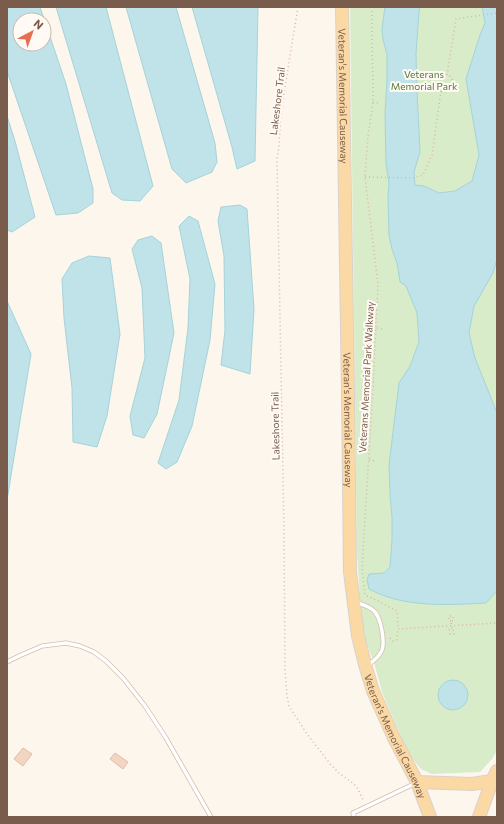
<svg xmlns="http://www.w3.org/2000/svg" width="504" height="824" viewBox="0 0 504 824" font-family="Commissioner,sans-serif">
  <rect width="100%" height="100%" fill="#fdf6ec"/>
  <path fill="#d8ecc9" d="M350,7H497V750L492,759L480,772L432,774L421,769L408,753L382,692L375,666L362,629L357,552Z"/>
  <path fill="#bfe3e8" stroke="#a5d3da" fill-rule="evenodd" d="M7,7H40L66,84L93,189V203L78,213L56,215L7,71ZM20,20H44V44H20Z
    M56,7H106L153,186L140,201L122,200L112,193Z
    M126,7H176L215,143L217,162L212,172L186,183L172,169Z
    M192,7H258L255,161L237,169L232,147Z
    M385,7H420L419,12L416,54L417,91L420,152L414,172L415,185L424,186L439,193L455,191L472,181L479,155L466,79L480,35L485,23L482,7H497V259L493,273L474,306L469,333L475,358L497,413V591L486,603C448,605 404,608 369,589L367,580L369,574L384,573L390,567L392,540V517L390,494L389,465L399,383L410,366L419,342L417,313L406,286L400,282L397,263L392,249L389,235L388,196L389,183L386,164L385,114L387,80V55L383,39L382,29Z
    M7,116L15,141L35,217L12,232L7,230Z
    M240,205L247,209L254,309L250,374L221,365L225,330L224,256L218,221L221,207Z
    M189,216L198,221L215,284L210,340L192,426L177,462L166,469L158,463L179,400L188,328L190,279L179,226Z
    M152,236L161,243L174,333L157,414L144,438L133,435L130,416L145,358L142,288L132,249L138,240Z
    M89,256L110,258L120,334L107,416L97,447L73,442L72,388L64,318L62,279L72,263Z
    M7,301L31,354L7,500Z
    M438 695a15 15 0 1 1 30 0a15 15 0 1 1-30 0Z"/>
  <path fill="#f3d5c3" stroke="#e6bba3" d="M23,748L32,754L23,766L14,759Z
    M115,753L128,762L123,769L110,759Z"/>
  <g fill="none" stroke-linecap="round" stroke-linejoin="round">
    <defs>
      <path id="lane" d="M356,602C361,604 368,606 373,610C381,616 386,644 381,652C378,658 372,662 367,666
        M7,662L19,656L42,646L66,643L80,646L94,652L106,661L123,678L145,706L166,738L211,817
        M354,817L353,813L416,783"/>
      <g id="primary">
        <path id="s1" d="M342,7L348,394L350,572L358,636L366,668L373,691L394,738L417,782L430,817"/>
        <path d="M417,782L472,784L492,781"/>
        <path d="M479,817L492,781L497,771"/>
      </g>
    </defs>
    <use href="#lane" stroke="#d1beb0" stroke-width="5"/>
    <use href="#primary" stroke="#dad1cd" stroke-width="14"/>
    <path stroke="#d9b8a5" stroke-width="1.5" stroke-dasharray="1 3" stroke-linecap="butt" d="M298,7L281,111L279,147L277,159L284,530L285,670L287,695L289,706L307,734L331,765L339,773L354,784L358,789L364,802
      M372,7V43L373,85V102L368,136L365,177L378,284L373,388L362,568L365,595L376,600L397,611L398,629L497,623
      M435 83a9 9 0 1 1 18 0a9 9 0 1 1-18 0Z
      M447,75L456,19L497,13
      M373,102L378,103
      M365,177L413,178L423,175L432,155L441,91
      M377,328L382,329
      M369,460L374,461
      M451,621H449V616H453V621H451L452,629H453L454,634H450L449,629H452
      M390,638L393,641L397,640L398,629"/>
    <use href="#lane" stroke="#fff" stroke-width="3.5"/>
    <use href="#primary" stroke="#fbd9a5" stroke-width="12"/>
  </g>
  <g text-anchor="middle" stroke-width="4" stroke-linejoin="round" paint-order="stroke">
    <g font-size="10" fill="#537a41" stroke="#fffaf3">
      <text x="424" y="78">Veterans<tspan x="424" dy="12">Memorial Park</tspan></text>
    </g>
    <g font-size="10" fill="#7a5c4d" stroke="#fffaf3">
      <text dy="4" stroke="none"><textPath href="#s1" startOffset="89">Veteran's Memorial Causeway</textPath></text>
      <text transform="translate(277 101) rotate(-83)" y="4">Lakeshore Trail</text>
      <text transform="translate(366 377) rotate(-87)" y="4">Veterans Memorial Park Walkway</text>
      <text dy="4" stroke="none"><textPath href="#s1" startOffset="413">Veteran's Memorial Causeway</textPath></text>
      <text transform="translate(275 426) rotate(-91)" y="4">Lakeshore Trail</text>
      <text dy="4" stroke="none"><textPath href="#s1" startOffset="737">Veteran's Memorial Causeway</textPath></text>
    </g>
  </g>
  <rect width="504" height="824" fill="none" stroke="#7a5c4d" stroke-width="16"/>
  <g transform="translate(32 32) rotate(41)"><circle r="19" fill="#fffaf3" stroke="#cabbb1"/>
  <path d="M0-3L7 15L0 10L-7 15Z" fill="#e76f51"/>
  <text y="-6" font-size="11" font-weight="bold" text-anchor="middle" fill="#7a5c4d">N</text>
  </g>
</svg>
